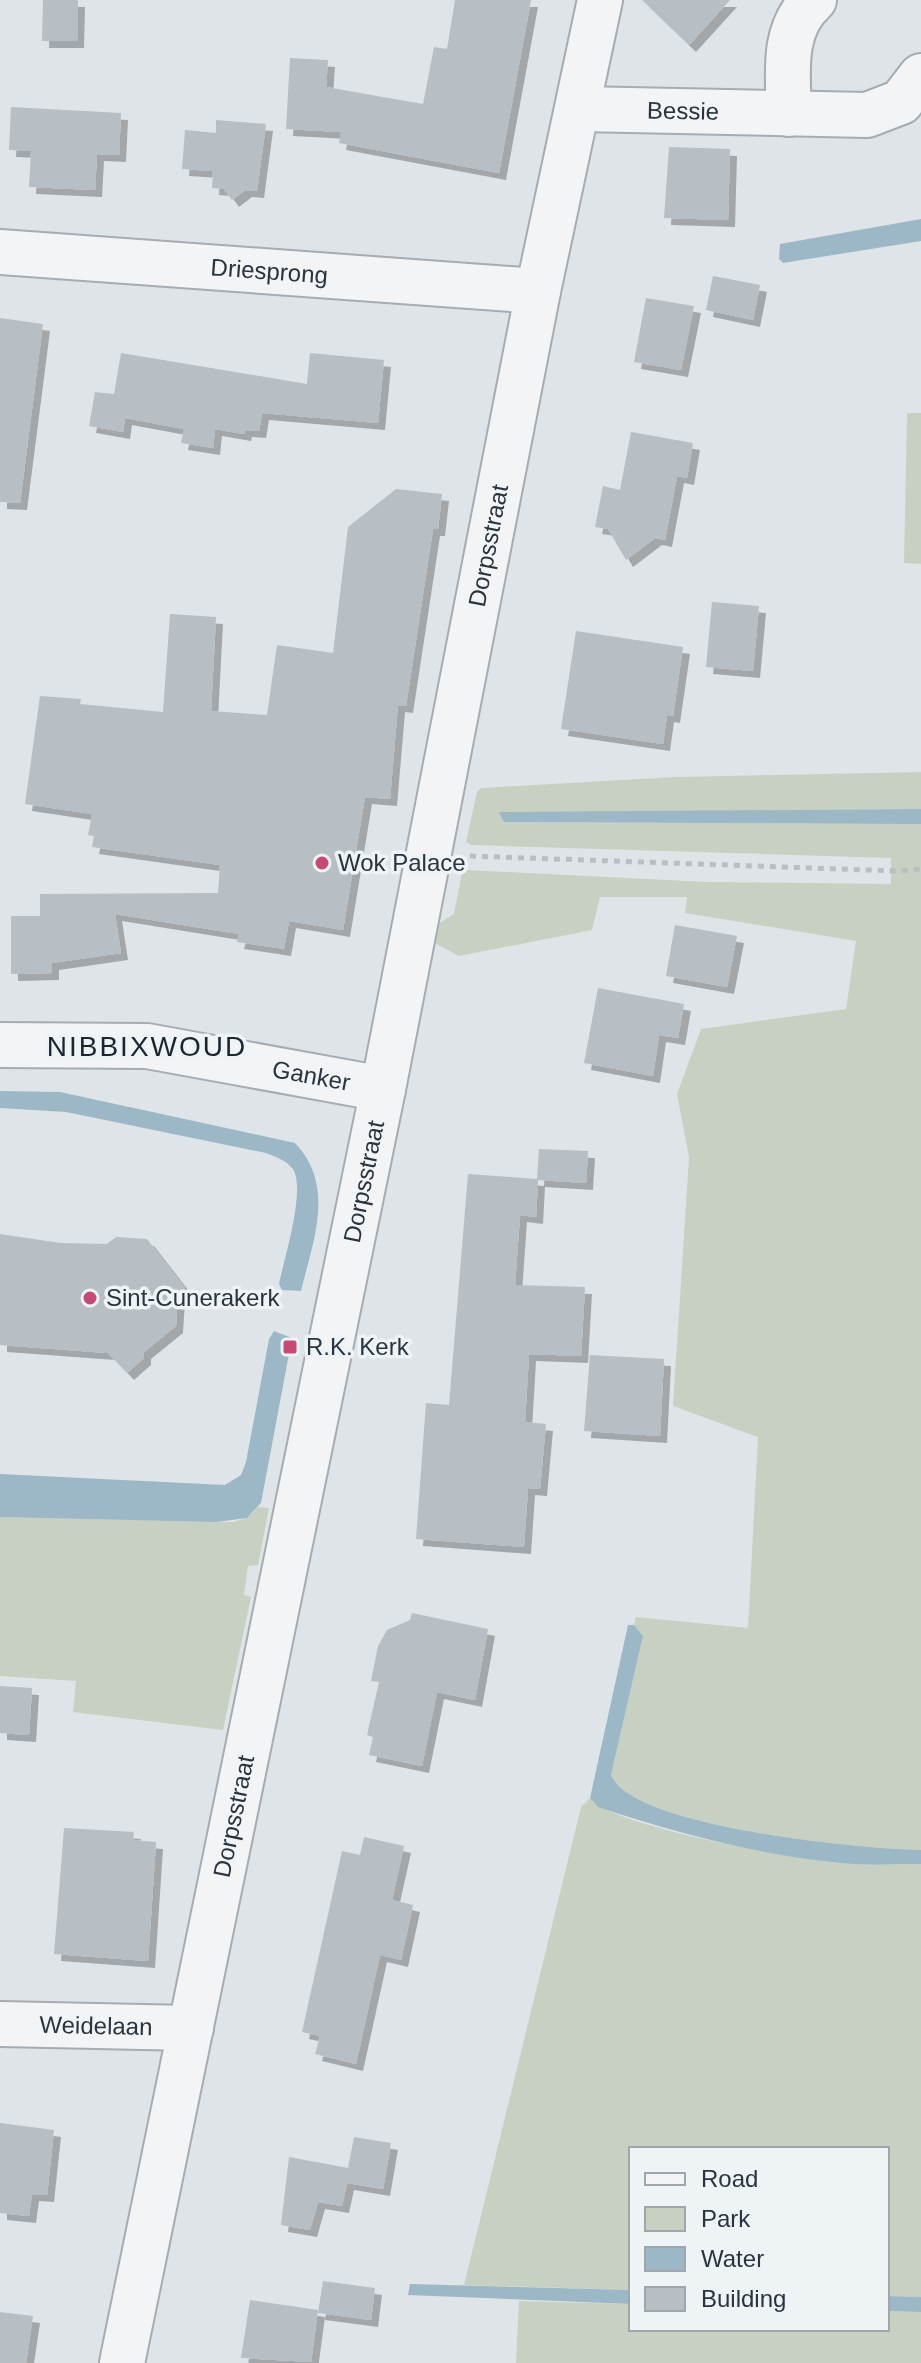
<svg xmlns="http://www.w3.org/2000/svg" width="921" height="2363" viewBox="0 0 921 2363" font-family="Arial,sans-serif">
  <defs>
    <filter id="shadow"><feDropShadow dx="7" dy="7" stdDeviation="0" flood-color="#0004"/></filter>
  </defs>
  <rect width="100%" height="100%" fill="#dfe4e8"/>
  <path fill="#c8d1c1" d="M907,413H921V564L904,563Z
    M921,772V809L697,811L504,822L921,824V1850C864,1849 634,1828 611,1775L643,1636L634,1625L636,1617L748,1628L758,1437L673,1406L689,1157L677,1094L701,1029L846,1009L856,941L685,913L687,897H600L592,930L459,956L433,942L435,926L454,914L462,873L467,870L707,882L891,884V858L471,845L466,842L477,792L481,788L674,777Z
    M258,1507L269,1508L258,1565L248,1566L244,1595L251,1597L223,1730L73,1712L76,1681L0,1676V1517L233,1522L247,1518Z
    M590,1798C609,1826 801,1860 842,1863C868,1866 895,1864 921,1864V2297L887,2296V2149H631V2290L464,2285L581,1807Z
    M519,2301L631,2304V2329H887V2311L921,2312V2363H516Z"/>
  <path fill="#9cb8c6" d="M921,219V241L783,263L779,259L780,244Z
    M921,809V824H907L504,822L499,812Z
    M0,1091L60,1092L295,1143C336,1186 313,1241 301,1291L282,1290L279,1284C284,1259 306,1190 293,1169C286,1160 276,1157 266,1153L66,1112L0,1108Z
    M274,1331L292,1338L261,1503L247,1518L216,1522L0,1517V1474L225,1485L241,1475L246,1462L269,1339Z
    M628,1625H634L643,1636L611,1775C633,1828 865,1849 921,1850V1864C894,1864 867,1866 840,1863C758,1855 676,1833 598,1807L590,1798Z
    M410,2284L631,2290V2304L408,2295Z
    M887,2296L921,2297V2312L887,2311Z"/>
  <path fill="#b7bec4" filter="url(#shadow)" d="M43,0H78L77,41H42Z
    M455,0H531L499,173L339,143L341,132L286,129L290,58L328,60L326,87L423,104L434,47L447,49Z
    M642,0H730L689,45Z
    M11,107L121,113L119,155L97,154L95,190L29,187L31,151L9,150Z
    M216,120L266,124L257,191L245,190L232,200L224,189L212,188L213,171L182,169L185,130L216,133Z
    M669,147L730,149L728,220L664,218Z
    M713,276L760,285L753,320L706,310Z
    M646,298L694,306L681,370L634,362Z
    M0,318L43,324L20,503L0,502Z
    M121,353L307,384L310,353L384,360L378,423L262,413L259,431L245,430L244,434L215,429L213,448L181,443L184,429L125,418L123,432L89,426L95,392L114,394Z
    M631,432L693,443L687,478L677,476L665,540L655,538L626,560L608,529L595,527L603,486L620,490Z
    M396,489L442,494L438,529H433L406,706L398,705L390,799L365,797L343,930L289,921L284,949L237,942L239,934L115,914L121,953L52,963V973L11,974V916H40V894L218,893L220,865L92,847L94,836L88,835L92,814L25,804L40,696L81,699L80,704L163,712L170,614L216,617L211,711L267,715L277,645L333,653L348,527Z
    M712,602L759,606L753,671L706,667Z
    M576,631L683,647L673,716L667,715L663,744L561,729Z
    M675,925L737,936L727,987L666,976Z
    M598,988L684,1004L678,1038L659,1035L653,1076L584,1063Z
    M539,1149L588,1151L586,1183L538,1180L536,1217L520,1215L515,1285L585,1287L581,1356L529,1354L525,1422L546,1424L540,1489L528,1488L524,1547L416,1539L426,1403L449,1405L468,1174L537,1179Z
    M0,1234L61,1243L107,1244L116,1237L147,1239L185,1288L178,1293L176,1326L144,1352V1358L127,1373L108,1353L0,1345Z
    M590,1355L664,1359L660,1436L584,1431Z
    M412,1613L488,1629L475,1700L437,1692L422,1766L369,1755L373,1737L367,1735L379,1682L371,1681L378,1646L387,1630L410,1620Z
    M0,1686L32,1688L29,1735L0,1733Z
    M64,1828L134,1832L133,1840L156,1842L148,1961L54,1954Z
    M364,1837L404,1846L392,1900L413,1905L401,1960L380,1955L356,2064L315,2054L320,2036L302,2032L342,1851L360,1855Z
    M0,2123L54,2130L47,2195L32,2194L29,2216L0,2213Z
    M354,2137L391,2143L383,2189L347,2183L342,2206L318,2202L310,2230L281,2225L289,2157L348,2168Z
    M323,2281L375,2288L371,2320L318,2313Z
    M250,2300L318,2310L311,2362L241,2358Z
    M0,2312L33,2316L26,2363H0Z"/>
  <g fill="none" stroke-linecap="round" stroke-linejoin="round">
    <defs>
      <g id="minor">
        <path id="s1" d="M579,109L867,115L901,102L921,76"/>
        <path d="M789,114C788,75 781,29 814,0"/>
        <path id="s2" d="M0,252L538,291"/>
        <path id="s3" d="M0,1045L147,1046L383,1089"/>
        <path id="s4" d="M0,2024L191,2028"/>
        <path id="s5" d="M122,2363L383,1089L538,291L600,0"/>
      </g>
    </defs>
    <use href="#minor" stroke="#a5acb2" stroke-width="48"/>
    <path stroke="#babec2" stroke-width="5" stroke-dasharray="6 6" stroke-linecap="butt" d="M470,856L897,871L921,869"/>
    <use href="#minor" stroke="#f2f4f6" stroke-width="44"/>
  </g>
  <g fill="#c74a74" stroke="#eef3f5" stroke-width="3">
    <circle cx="322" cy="863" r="8"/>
    <circle cx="90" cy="1298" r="8"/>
    <rect x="282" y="1339" width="16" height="16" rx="4"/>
  </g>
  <g text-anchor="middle" stroke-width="7" stroke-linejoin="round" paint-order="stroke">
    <g font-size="24" fill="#29343e" stroke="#eef3f5">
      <text dy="8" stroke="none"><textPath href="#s1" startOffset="104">Bessie</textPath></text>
      <text dy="8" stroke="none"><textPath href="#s2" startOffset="270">Driesprong</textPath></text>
      <text dy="8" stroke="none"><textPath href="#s5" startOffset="1854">Dorpsstraat</textPath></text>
      <text dy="8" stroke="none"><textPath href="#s3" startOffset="314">Ganker</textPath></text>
      <text dy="8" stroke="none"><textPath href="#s5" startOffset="1206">Dorpsstraat</textPath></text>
      <text dy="8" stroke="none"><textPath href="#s5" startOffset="558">Dorpsstraat</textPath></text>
      <text dy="8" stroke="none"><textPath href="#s4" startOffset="96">Weidelaan</textPath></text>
    </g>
    <g font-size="24" fill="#29343e" stroke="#eef3f5" text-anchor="start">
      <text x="338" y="871">Wok Palace</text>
      <text x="106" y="1306">Sint-Cunerakerk</text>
      <text x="306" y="1355">R.K. Kerk</text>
    </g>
    <g font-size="28" letter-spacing="2" fill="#1b252f" stroke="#eef3f5">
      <text x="147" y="1056">NIBBIXWOUD</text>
    </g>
  </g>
  <rect x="629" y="2147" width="260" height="184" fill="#eef3f5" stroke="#9fa7ac" stroke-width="2"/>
  <rect x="645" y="2173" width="40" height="12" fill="#f2f4f6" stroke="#9fa7ac" stroke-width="2"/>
  <text x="701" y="2187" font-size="24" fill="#29343e">Road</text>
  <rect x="645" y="2207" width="40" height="24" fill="#c8d1c1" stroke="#9fa7ac" stroke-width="2"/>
  <text x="701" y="2227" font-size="24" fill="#29343e">Park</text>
  <rect x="645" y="2247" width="40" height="24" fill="#9cb8c6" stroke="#9fa7ac" stroke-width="2"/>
  <text x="701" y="2267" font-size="24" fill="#29343e">Water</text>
  <rect x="645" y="2287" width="40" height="24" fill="#b7bec4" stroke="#9fa7ac" stroke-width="2"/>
  <text x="701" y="2307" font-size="24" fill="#29343e">Building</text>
</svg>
